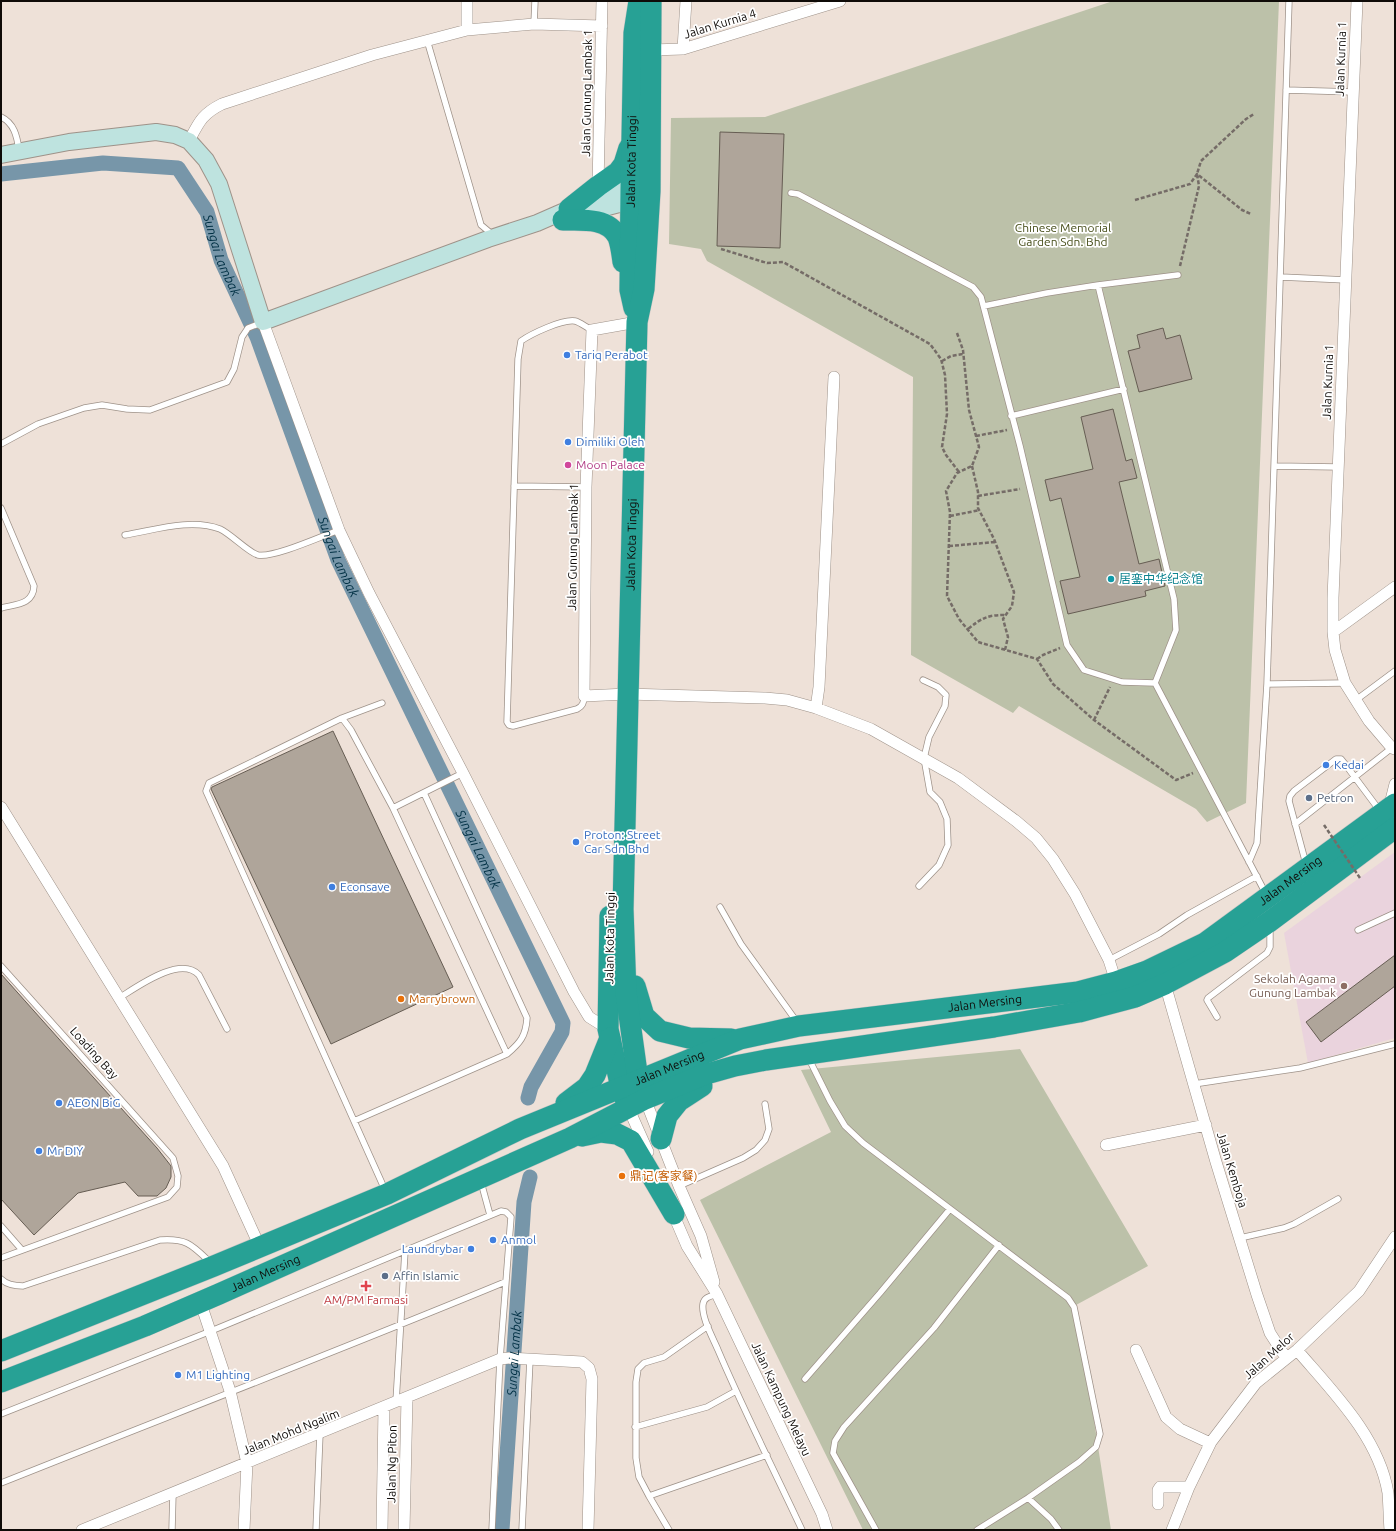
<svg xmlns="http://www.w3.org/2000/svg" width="1396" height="1531" viewBox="0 0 1396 1531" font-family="Ubuntu,'Noto Sans SC',sans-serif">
  <rect width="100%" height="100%" fill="#eee1d8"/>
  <path fill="#ead3dd" d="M1395,852V1038L1308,1063L1284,933Z"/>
  <path fill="#bcc1a9" d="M1113,1H1279L1246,803L1207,822L1196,809L1019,706L1013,713L911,655L913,377L707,261L701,249L669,244L671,118L765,117Z
    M1020,1049L1148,1266L1076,1305L1111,1530H863L700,1200L831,1132L801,1070Z"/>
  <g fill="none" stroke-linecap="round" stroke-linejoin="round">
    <g stroke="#7796a9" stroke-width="15">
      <path id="s1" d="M1,174L103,163L178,168L207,212L221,260L257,337L338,560L563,1023L562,1032L531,1087L528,1098"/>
      <path id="s2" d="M502,1530L524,1202L530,1177"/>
    </g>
  </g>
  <path fill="#afa59a" stroke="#665d53" d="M720,132L784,134L780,248L717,246Z
    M1163,328L1166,339L1180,335L1192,379L1139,392L1128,351L1140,348L1137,335Z
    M1113,409L1126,461L1132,459L1137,478L1119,482L1139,564L1159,559L1165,586L1145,591L1146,596L1068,614L1060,581L1080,577L1061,498L1050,501L1045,480L1093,469L1081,417Z
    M333,731L453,987L331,1044L211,789L212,787Z
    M1395,955V986L1321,1042L1306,1022Z
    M1,974L75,1057L157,1148L171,1166V1177L166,1188L157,1196H138L125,1182L78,1193L34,1235L1,1199Z"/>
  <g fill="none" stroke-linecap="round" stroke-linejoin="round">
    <defs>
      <path id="lane" d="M534,24L535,1
        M427,40L481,225L493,235
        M1286,90L1353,92
        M1,117C14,123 17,136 19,150
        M791,193L798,194L973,287L981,297L1020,446L1067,645L1084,670L1122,682L1155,683
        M1281,277L1346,280
        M1098,285L1178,275
        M984,306L1047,293L1098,285L1174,599L1176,630L1155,683
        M1011,416L1124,389
        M1,444L38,424L84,408L102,405L127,409L150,410L227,382L234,369L242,337L248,328L261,323
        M1275,466L1338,467
        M514,486L586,487
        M1,508L34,586C33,605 16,604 1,608
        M125,535C155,530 191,518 220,529C231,534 249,553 258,555C274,558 322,536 339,530
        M1155,683L1266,894
        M1267,684L1345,683
        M584,696C584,702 583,706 577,709L513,726L509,725L507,722L518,359L521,341C531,334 562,319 575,321C580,322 587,328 592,330
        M1356,700L1395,671
        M342,718L382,703
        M393,808L463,773
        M1295,824L1393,747
        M1249,862L1257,843L1267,684L1289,1
        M1306,864L1289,801L1290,796L1294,791L1336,759H1341L1345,764L1380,811
        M919,886L939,865L948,845L947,819L940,802L930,792L924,758L929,737L945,706L946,695L938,687L923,680
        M720,907L741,944L797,1022
        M1358,930L1395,913
        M1109,960L1159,934L1187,915L1257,876
        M1,966L173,1158L178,1176L177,1187L168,1197L1,1258
        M119,998C137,987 180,955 199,975L227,1029
        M1217,1017L1207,1000L1208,998L1267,953L1270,947V928
        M808,1057L830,1101L845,1126L863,1143L1068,1298L1074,1307L1100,1434L1096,1447L1079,1462L1028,1498L977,1530
        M1194,1084L1300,1068L1395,1044
        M354,1121L507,1054C520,1043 526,1036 527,1018L424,793
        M481,1182L490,1215
        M679,1186L743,1158L756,1150L765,1140L769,1129L765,1104
        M385,1190L206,791L209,783L342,718L351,730L393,808L507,1054
        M1,1226L22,1250
        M1240,1238L1284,1228L1294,1224L1338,1199
        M1,1279C7,1285 15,1286 23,1286L160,1240C187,1238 192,1245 211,1263
        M717,1294C711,1296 704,1297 703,1304C701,1317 713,1338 718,1350C744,1411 774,1470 802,1530
        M805,1379L880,1293L950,1209
        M396,1402L405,1251
        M1,1414L211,1331L501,1211L506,1212L511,1217L500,1359L492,1530
        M635,1427L707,1407L736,1391
        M1,1483C169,1416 338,1351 505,1282
        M649,1496L767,1455
        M1028,1498L1051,1519L1059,1530
        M172,1530L173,1493
        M316,1530L320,1433
        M522,1530L530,1359
        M669,1530L649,1496L639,1477L636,1458V1382L638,1369L644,1363L664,1357L708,1326
        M876,1530L833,1453L835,1441L844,1427L934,1328L999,1245"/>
      <path id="street" d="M467,1V30
        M1357,1L1333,598V632L1335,650L1345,683L1369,721L1392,748L1395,749
        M683,49L686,1
        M651,50L683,49L840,1
        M189,141C199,122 202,114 222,104L372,55L467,30L534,24L602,26
        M598,186L602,1
        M263,322L339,530L369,593L463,773L574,992L589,1017L608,1029
        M637,322L592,330L586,487L584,696L627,694L765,698L787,700L816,708L871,729L958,778L1016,821L1036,838L1053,859L1075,894L1109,960L1116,982
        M1333,632L1395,587
        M816,708L819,687L834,377
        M1,807L223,1166L260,1247
        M1389,808L1395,784
        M1165,984L1216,1162L1257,1295L1270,1333L1286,1358
        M645,1099L679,1186L701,1236L714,1282
        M628,1107L648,1152
        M1106,1145L1206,1125
        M672,1211L687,1246L717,1294L822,1514L827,1530
        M200,1301L230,1391L247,1463L244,1530
        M1136,1350L1166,1417L1180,1429L1210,1443
        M1297,1350C1332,1391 1379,1437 1388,1493C1389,1505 1389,1518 1390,1530
        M1158,1504V1490L1160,1487H1189
        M82,1530L500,1359L509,1358L582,1362L589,1368L592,1379L588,1530
        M382,1530L384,1407
        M404,1530L407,1398
        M1172,1530L1189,1487L1211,1442L1256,1383L1297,1350L1359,1291L1395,1237"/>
      <path id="secondary" d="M1,155L69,142L156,132L175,135L189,141L206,160L219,184L263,322L488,239L537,223L569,209L640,184
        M585,213L642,198"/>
      <g id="highway">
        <path d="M569,209L598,186L618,172L624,164L629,148"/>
        <path d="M563,220C581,220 608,217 618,237C621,245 622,255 623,262"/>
        <path id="s3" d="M634,308L630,290L631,187L634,33L639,1"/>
        <path d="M610,916L608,1029L621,1088L626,1101"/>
        <path d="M635,986L644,1016L660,1031L689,1038L731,1039"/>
        <path id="s4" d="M642,1092L638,1080L626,993L623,909L637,322L644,289L650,191L651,1"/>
        <path d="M566,1103L587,1087L595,1075L610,1038"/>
        <path d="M582,1136L601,1132L617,1134L631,1141L674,1214"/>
        <path d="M661,1139L667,1116L679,1101L702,1086"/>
        <path id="s5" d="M1,1351L214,1266L387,1194L520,1129L740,1039L799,1026L1078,992L1116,982L1147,971L1205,943L1395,804"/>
        <path id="s6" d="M1,1382L145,1326L219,1294L570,1138L645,1099L703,1075L735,1066L766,1060L994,1027L1079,1012L1135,997L1165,984L1225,952L1269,922L1395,828"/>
      </g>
    </defs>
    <use href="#lane" stroke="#9e9289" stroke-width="7"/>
    <use href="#street" stroke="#9e9289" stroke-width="12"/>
    <use href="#secondary" stroke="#9e9289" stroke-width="18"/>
    <use href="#highway" stroke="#c5c4c4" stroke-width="22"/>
    <path stroke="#756c67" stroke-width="2.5" stroke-dasharray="4 2" stroke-linecap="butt" d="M1135,200L1190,184L1197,174L1242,210L1251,214
      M721,249L767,263L783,262L930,344L941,359L945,375L947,414L942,447L946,455L959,472
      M1180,266L1199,186L1197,174L1201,161L1246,119L1254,114
      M957,333L963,350L969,410L979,447L972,466L957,473L946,491L950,512L947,596L959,619L978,642L1037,659L1053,684L1094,720L1176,780L1193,773
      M942,361L951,356L963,354
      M976,436L1007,430
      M972,466L978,492V508L994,539L1014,592L1012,606L1003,619L1008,637L1005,650
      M978,496L1020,489
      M950,516L980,510
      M949,546L995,542
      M968,629C982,618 987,615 1005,615
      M1037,659L1043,655L1060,648
      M1094,720L1110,687"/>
    <use href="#lane" stroke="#fff" stroke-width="5.5"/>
    <use href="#street" stroke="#fff" stroke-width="11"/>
    <use href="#secondary" stroke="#bee3df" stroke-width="16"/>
    <use href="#highway" stroke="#27a195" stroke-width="21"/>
    <path stroke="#756c67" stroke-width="2.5" stroke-dasharray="4 2" stroke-linecap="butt" d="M1324,825L1360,878"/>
  </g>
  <g fill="#3f7fe0" stroke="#fff" stroke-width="1.5">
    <circle cx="567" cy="355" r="4"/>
    <circle cx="568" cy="442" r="4"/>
    <circle cx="1326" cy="765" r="4"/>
    <circle cx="576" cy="842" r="4"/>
    <circle cx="332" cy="887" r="4"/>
    <circle cx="59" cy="1103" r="4"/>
    <circle cx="39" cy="1151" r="4"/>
    <circle cx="493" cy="1240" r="4"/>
    <circle cx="471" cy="1249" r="4"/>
    <circle cx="178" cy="1375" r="4"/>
  </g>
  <circle fill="#d1479c" stroke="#fff" stroke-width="1.5" cx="568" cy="465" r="4"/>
  <circle fill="#0f9aa8" stroke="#fff" stroke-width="1.5" cx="1111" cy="579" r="4"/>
  <g fill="#5c6f8a" stroke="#fff" stroke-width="1.5">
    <circle cx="1309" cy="798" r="4"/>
    <circle cx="385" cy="1276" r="4"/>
  </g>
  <circle fill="#8d6e63" stroke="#fff" stroke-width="1.5" cx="1344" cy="986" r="4"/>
  <g fill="#e8710a" stroke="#fff" stroke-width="1.5">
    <circle cx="401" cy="999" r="4"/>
    <circle cx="622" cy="1176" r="4"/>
  </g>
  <path fill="#e0444e" stroke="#fff" stroke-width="1.5" d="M364 1280h4v4h4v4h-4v4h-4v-4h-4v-4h4z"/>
  <g text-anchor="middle" stroke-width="3.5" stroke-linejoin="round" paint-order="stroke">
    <g font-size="12" fill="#0f0b08" stroke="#fff">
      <text transform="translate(720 24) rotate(-17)" y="4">Jalan Kurnia 4</text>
      <text transform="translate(1341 59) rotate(-88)" y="4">Jalan Kurnia 1</text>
      <text transform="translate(587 93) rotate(-89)" y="4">Jalan Gunung Lambak 1</text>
      <text dy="4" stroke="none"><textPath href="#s3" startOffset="147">Jalan Kota Tinggi</textPath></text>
      <text transform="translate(1328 382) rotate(-88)" y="4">Jalan Kurnia 1</text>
      <text dy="4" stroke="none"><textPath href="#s4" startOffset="549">Jalan Kota Tinggi</textPath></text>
      <text transform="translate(573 547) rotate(-89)" y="4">Jalan Gunung Lambak 1</text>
      <text dy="4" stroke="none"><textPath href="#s5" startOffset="1386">Jalan Mersing</textPath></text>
      <text transform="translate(610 938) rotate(-89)" y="4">Jalan Kota Tinggi</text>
      <text dy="4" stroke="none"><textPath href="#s5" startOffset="1050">Jalan Mersing</textPath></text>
      <text transform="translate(94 1053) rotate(48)" y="4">Loading Bay</text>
      <text dy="4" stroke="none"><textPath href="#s5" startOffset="726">Jalan Mersing</textPath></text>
      <text transform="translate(1232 1170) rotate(73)" y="4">Jalan Kemboja</text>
      <text dy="4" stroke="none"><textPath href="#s6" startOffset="286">Jalan Mersing</textPath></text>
      <text transform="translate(1269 1356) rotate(-42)" y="4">Jalan Melor</text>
      <text transform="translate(781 1399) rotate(65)" y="4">Jalan Kampung Melayu</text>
      <text transform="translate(291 1432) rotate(-22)" y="4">Jalan Mohd Ngalim</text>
      <text transform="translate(392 1464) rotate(-89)" y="4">Jalan Ng Piton</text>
    </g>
    <g font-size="12" fill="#484f1b" stroke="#fff">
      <text x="1063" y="232">Chinese Memorial<tspan x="1063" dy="14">Garden Sdn. Bhd</tspan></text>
    </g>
    <g font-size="12" fill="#366cbe" stroke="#fff" text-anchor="start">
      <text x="575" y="359">Tariq Perabot</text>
      <text x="576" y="446">Dimiliki Oleh</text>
      <text x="1334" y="769">Kedai</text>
      <text x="584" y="839">Proton: Street<tspan x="584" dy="14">Car Sdn Bhd</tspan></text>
      <text x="340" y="891">Econsave</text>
      <text x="67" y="1107">AEON BiG</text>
      <text x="47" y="1155">Mr DIY</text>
      <text x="501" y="1244">Anmol</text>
      <text x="463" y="1253" text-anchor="end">Laundrybar</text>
      <text x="186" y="1379">M1 Lighting</text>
    </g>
    <g font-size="12" fill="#b23c85" stroke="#fff" text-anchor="start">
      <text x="576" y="469">Moon Palace</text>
    </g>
    <g font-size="12" fill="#0d838f" stroke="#fff" text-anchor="start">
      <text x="1119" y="583">居銮中华纪念馆</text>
    </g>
    <g font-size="12" fill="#4e5e75" stroke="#fff" text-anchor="start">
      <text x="1317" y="802">Petron</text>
      <text x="393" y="1280">Affin Islamic</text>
    </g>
    <g font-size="12" fill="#785e54" stroke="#fff" text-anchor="end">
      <text x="1336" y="983">Sekolah Agama<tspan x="1336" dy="14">Gunung Lambak</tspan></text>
    </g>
    <g font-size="12" fill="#c56008" stroke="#fff" text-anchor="start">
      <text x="409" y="1003">Marrybrown</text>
      <text x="630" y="1180">鼎记(客家餐)</text>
    </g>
    <g font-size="12" fill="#be3a42" stroke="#fff">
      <text x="366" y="1304">AM/PM Farmasi</text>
    </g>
    <g font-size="13" font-style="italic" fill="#013044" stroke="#fff">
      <text dy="5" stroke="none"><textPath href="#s1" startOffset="276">Sungai Lambak</textPath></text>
      <text dy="5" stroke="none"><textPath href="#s1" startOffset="600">Sungai Lambak</textPath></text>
      <text dy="5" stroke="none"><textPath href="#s1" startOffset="924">Sungai Lambak</textPath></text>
      <text dy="5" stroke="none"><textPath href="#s2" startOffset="177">Sungai Lambak</textPath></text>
    </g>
  </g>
  <rect width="1396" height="1531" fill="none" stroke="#0f0b08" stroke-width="4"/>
</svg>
